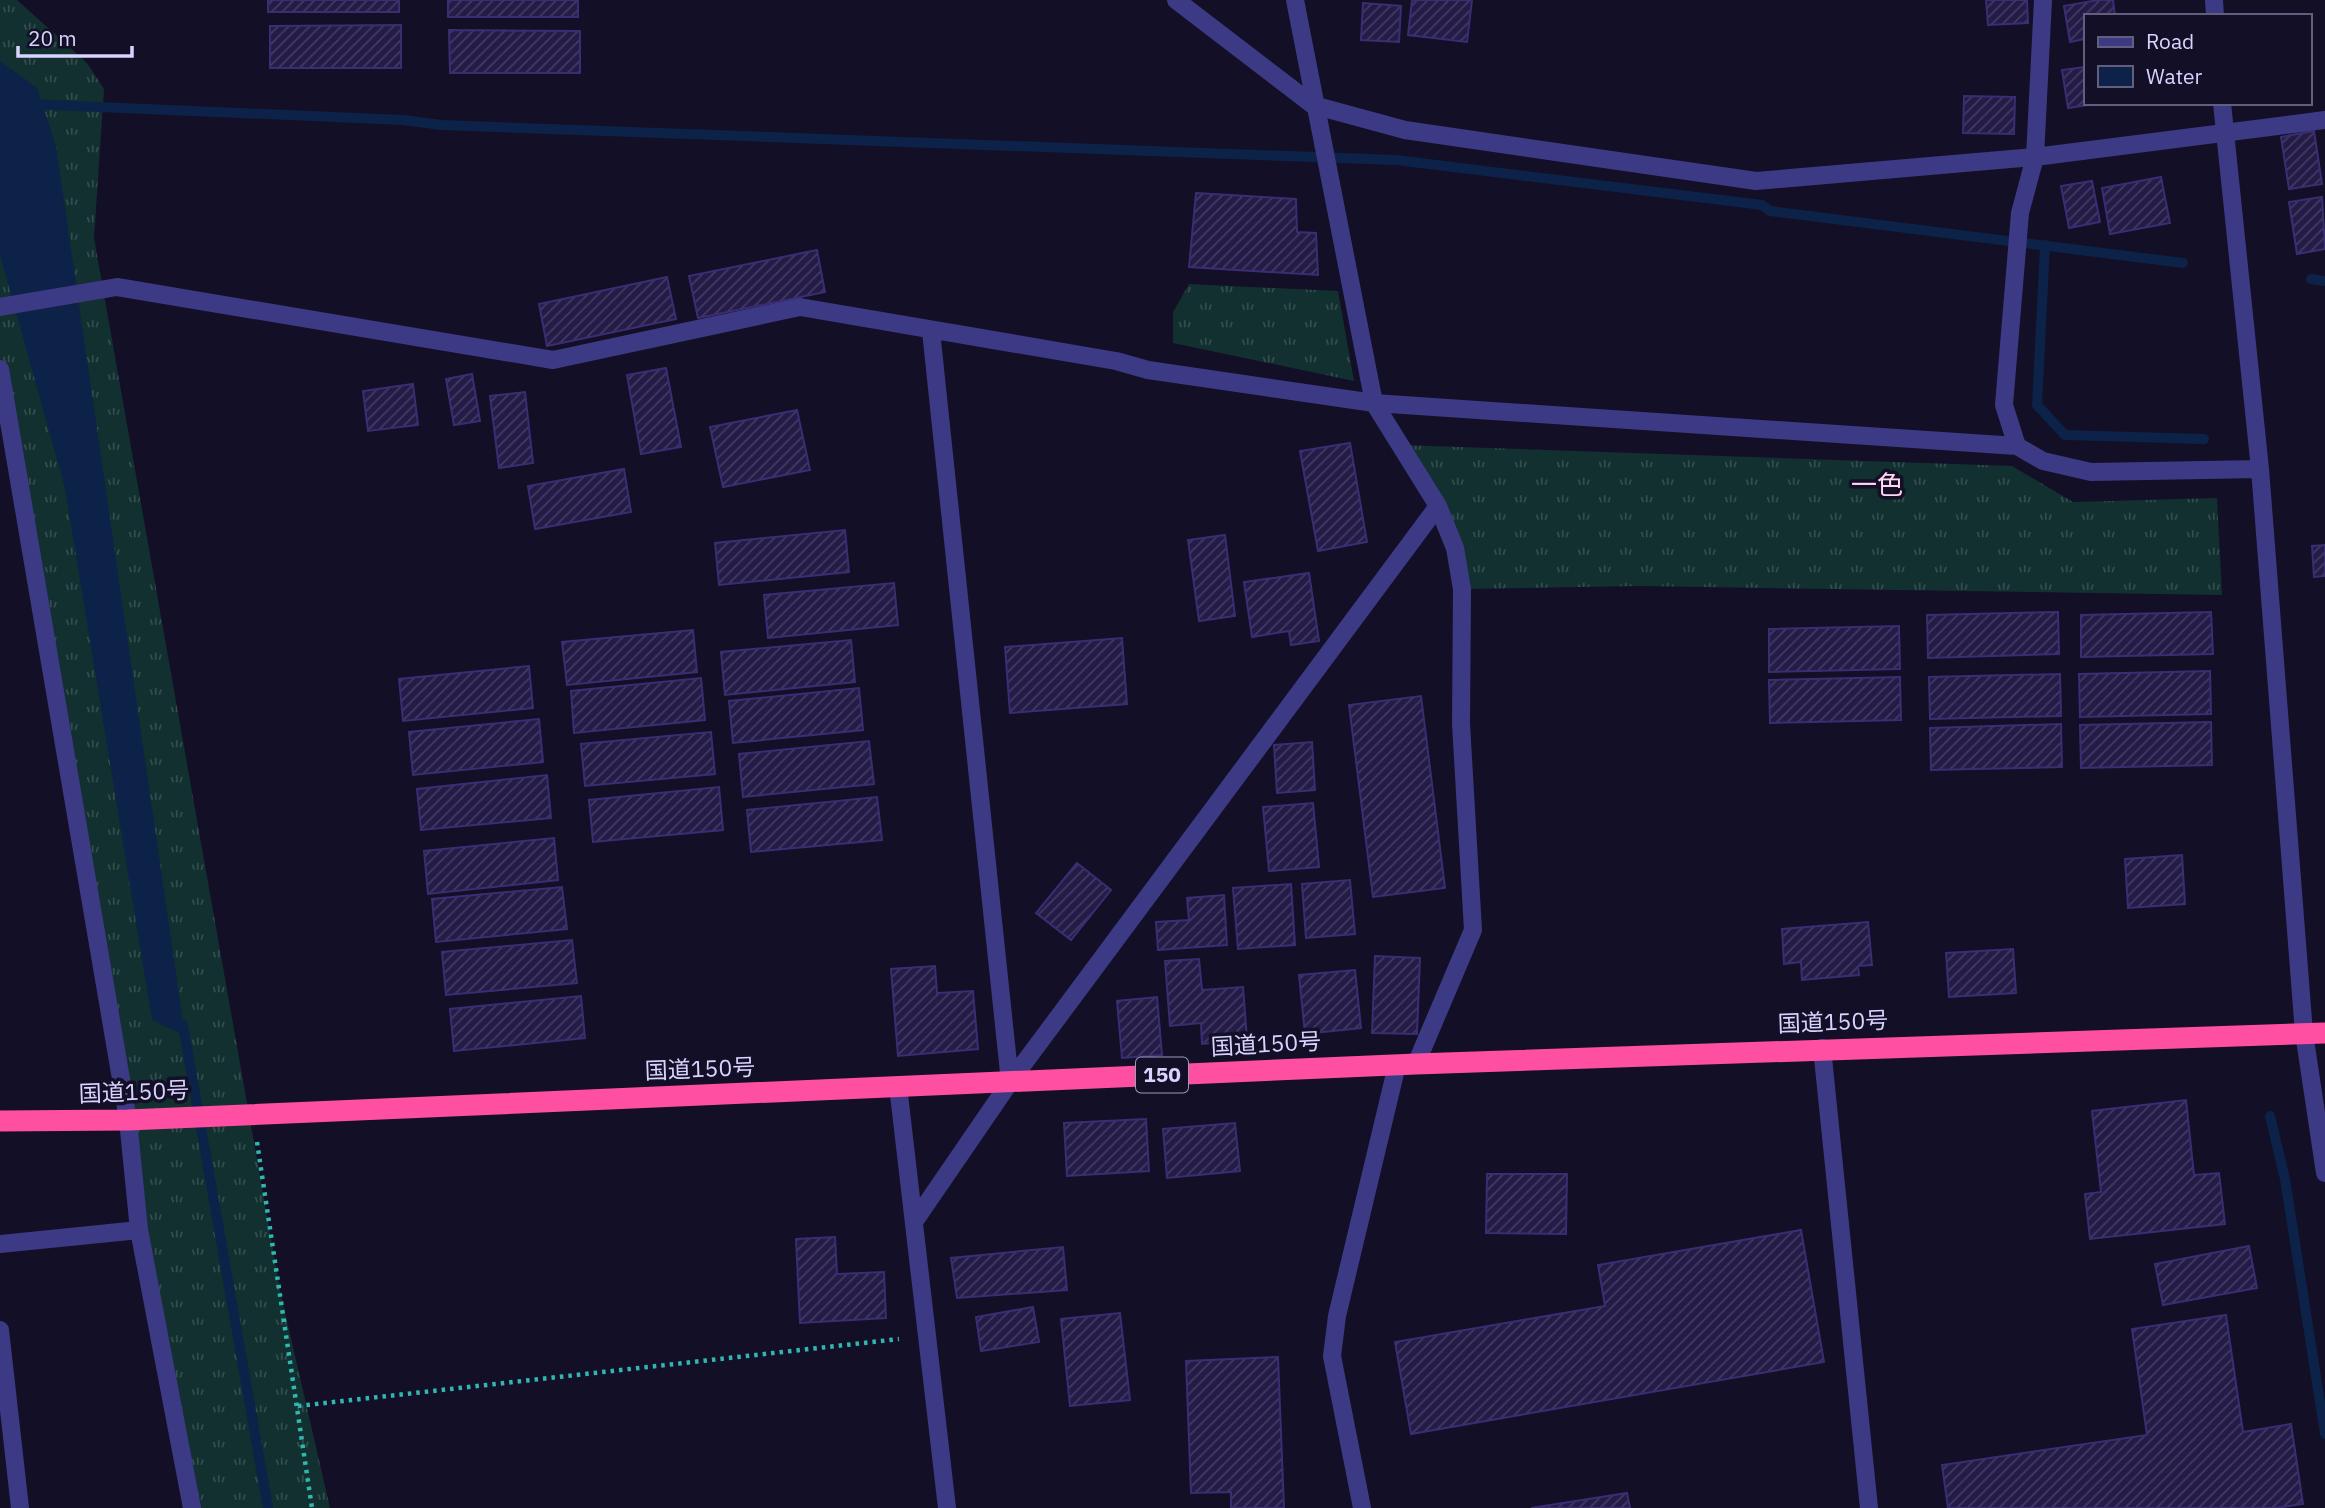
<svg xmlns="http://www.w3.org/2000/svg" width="2325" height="1508" viewBox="0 0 2325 1508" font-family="'IBM Plex Sans','Noto Sans JP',sans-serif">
  <defs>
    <pattern id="grass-tufts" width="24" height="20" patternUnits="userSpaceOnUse" patternTransform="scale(1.75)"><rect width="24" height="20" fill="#12302f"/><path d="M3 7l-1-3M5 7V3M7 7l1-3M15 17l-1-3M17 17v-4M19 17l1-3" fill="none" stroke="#344d4e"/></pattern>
    <pattern id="building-hatch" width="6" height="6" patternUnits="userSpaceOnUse" patternTransform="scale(1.75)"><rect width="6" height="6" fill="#241b47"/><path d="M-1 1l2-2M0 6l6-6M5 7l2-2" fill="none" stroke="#433b63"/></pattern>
  </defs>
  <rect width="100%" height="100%" fill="#130f26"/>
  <path fill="url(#grass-tufts)" d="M0,0H17L87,63L104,89L94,238L281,1295L330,1508H195L0,381Z
    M1189,284L1338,291L1354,381L1173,343V312Z
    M1400,445L2012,466L2073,502L2217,498L2222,595L1640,586L1462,589L1438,506Z"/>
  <path fill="#0c2248" d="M0,61L37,88L56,146L185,1036L152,1020L65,488L0,255Z"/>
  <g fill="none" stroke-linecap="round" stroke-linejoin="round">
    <path stroke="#0c2248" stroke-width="10" d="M30,104L403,120L442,125L1396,160L1762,205L1770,211L2183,263
      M2045,245L2037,405L2065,435L2204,439
      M2311,279L2325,281
      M183,1025L268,1508
      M2270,1116L2285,1179L2325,1434"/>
  </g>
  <path fill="url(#building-hatch)" stroke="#3b2d73" stroke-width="2" d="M268,0H399V12H268Z
    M448,0H578V17H448Z
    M1412,0H1472L1467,42L1408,35Z
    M1986,0H2027L2028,23L1988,25Z
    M2098,0H2113L2115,16H2085V39L2070,42L2064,6Z
    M1363,3L1401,6L1399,42L1361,40Z
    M401,25V68H270V26Z
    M449,30L580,31V73H450Z
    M2085,67V103H2101L2068,108L2062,70Z
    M1964,96L2015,97L2014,134L1963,133Z
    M2314,131L2322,184L2289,189L2281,137Z
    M2161,177L2170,223L2110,234L2102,188Z
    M2092,181L2100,222L2069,228L2061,186Z
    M1196,193L1296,199L1297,232L1316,233L1318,275L1189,267Z
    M2322,197L2325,249L2297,254L2289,202Z
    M817,250L825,292L698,318L689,276Z
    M667,277L676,319L547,346L539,304Z
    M666,368L681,447L641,454L627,375Z
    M472,374L480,421L454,425L446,379Z
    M413,384L418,425L368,431L363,391Z
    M525,392L533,463L499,468L490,396Z
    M797,410L810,470L723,487L710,427Z
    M1350,443L1367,542L1318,551L1300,451Z
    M624,469L631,512L535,529L528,486Z
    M845,530L849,572L719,585L715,543Z
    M1225,535L1235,616L1199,621L1188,540Z
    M2325,545V576L2314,577L2312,546Z
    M1309,573L1319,641L1291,645L1289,631L1252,637L1244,582Z
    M894,583L898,625L768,638L764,595Z
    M2058,612L2059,654L1928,658L1927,615Z
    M2211,612L2213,654L2081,657V615Z
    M1899,626L1900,669L1769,672V629Z
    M693,630L697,672L567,685L562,642Z
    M1122,638L1127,704L1010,713L1005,647Z
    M851,640L855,682L725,695L721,652Z
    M529,666L533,708L403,721L399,679Z
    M2210,671L2211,714L2080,717L2079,674Z
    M2060,674L2061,716L1930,719L1929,677Z
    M1900,677L1901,720L1770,723L1769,680Z
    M701,678L705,720L574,733L571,691Z
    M859,688L863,730L733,743L729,701Z
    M1421,696L1445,888L1373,897L1349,705Z
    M539,719L543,762L413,775L409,732Z
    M2211,722L2212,765L2081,768L2080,725Z
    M2061,724L2062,767L1931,770L1930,728Z
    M711,732L715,774L585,786L581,744Z
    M869,741L874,784L743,797L739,754Z
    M1312,742L1315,790L1277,793L1274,745Z
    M547,775L551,818L421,830L417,789Z
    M719,787L723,830L593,842L589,800Z
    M877,797L882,840L751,852L747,810Z
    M1313,803L1319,867L1269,871L1263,807Z
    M554,838L558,880L428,894L424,851Z
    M2182,855L2185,904L2128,908L2125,859Z
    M1077,863L1111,890L1071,940L1036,913Z
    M1350,880L1355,934L1306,938L1302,884Z
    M1291,884L1295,945L1238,949L1233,888Z
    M562,887L567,929L436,942L432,899Z
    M1224,895L1227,945L1158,950L1156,922L1189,920L1187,898Z
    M1868,922L1872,965L1858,966L1859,975L1802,980L1801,962L1784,964L1782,929Z
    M572,940L577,983L446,995L442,952Z
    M2013,949L2016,993L1949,997L1946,953Z
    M1375,956L1420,958L1417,1034L1372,1033Z
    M1199,959L1202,990L1243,987L1247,1040L1202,1044L1201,1023L1170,1026L1165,961Z
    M935,966L937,993L973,991L978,1049L898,1056L891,969Z
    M1355,970L1361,1028L1305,1034L1299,975Z
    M581,996L585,1038L454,1051L450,1009Z
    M1157,997L1162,1055L1122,1058L1117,1001Z
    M2186,1100L2194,1175L2219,1173L2225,1224L2090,1239L2085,1194L2101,1192L2092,1111Z
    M1146,1119L1149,1171L1067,1176L1064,1123Z
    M1235,1123L1240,1171L1167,1178L1163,1129Z
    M1487,1174H1567L1566,1234L1486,1233Z
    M1801,1230L1824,1362L1411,1434L1395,1342L1605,1306L1598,1265Z
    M835,1237L837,1274L884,1272L886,1318L800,1323L796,1239Z
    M2249,1246L2257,1288L2163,1305L2155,1264Z
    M1063,1247L1067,1290L957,1298L951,1258Z
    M1033,1307L1039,1342L981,1351L976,1317Z
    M1120,1313L1130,1400L1070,1406L1061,1319Z
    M2226,1315L2243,1432L2291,1424L2303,1504L2276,1508H1948L1942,1465L2147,1435L2132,1329Z
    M1278,1357L1284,1508H1231V1492L1191,1493L1186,1361Z
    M1627,1493L1630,1508H1531Z"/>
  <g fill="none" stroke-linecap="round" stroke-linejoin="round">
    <path stroke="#2fb8b0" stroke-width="4.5" stroke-dasharray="3.5 5" stroke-linecap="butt" d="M257,1142L312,1508
      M298,1406L899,1339"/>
    <path stroke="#3d3a85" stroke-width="18" d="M1176,0L1313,105L1405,130L1756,181L2035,157L2325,120
      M1295,0L1374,403L1438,506L1455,548L1462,589L1461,724L1473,930L1416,1064
      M2043,0L2035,157L2020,213L2004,405L2017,446L2043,461L2091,472L2260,469
      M2214,0L2215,16
      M2222,103L2260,469L2304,1033L2325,1173
      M0,307L117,287L553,360L800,307L1116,361L1148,370L1374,403L2017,446
      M931,331L1010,1082
      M0,369L128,1120L139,1230L192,1508
      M1822,1048L1869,1508
      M898,1086L947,1508
      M914,1222L1010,1082L1438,506
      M0,1244L139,1230
      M0,1330L20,1508
      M1362,1508L1332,1356L1337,1316L1397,1065"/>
    <path stroke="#ff4fa3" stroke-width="21" d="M0,1121L128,1120L1416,1064L2325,1033"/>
  </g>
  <g text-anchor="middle" stroke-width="7" stroke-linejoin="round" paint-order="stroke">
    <rect fill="#130f26" stroke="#9e99be" stroke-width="2" x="1136" y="1057.5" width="52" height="35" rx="5"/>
    <g font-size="21" font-weight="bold" fill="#d9d4ff">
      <text x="1162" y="1082">150</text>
    </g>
    <g font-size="23" fill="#d9d4ff" stroke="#130f26">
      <text transform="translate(1833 1022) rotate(-2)" y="8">国道150号</text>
      <text transform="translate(1266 1044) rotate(-3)" y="8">国道150号</text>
      <text transform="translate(700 1069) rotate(-2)" y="8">国道150号</text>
      <text transform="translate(134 1092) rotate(-2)" y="8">国道150号</text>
    </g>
    <g font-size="26" fill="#ffd6f0" stroke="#130f26">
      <text x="1877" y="494">一色</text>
    </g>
  </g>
  <rect x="2084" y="14" width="228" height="91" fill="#130f26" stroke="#625e7d" stroke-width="2"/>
  <rect x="2098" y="37" width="35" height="10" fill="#3d3a85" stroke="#625e7d" stroke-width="2"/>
  <text x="2146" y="49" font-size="21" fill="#d9d4ff">Road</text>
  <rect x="2098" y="66" width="35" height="21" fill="#0c2248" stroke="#625e7d" stroke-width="2"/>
  <text x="2146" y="84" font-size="21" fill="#d9d4ff">Water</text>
  <path d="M18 46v10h114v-10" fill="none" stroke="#d9d4ff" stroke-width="3.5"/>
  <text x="28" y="46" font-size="21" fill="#d9d4ff" stroke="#130f26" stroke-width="5" paint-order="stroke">20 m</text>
</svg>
